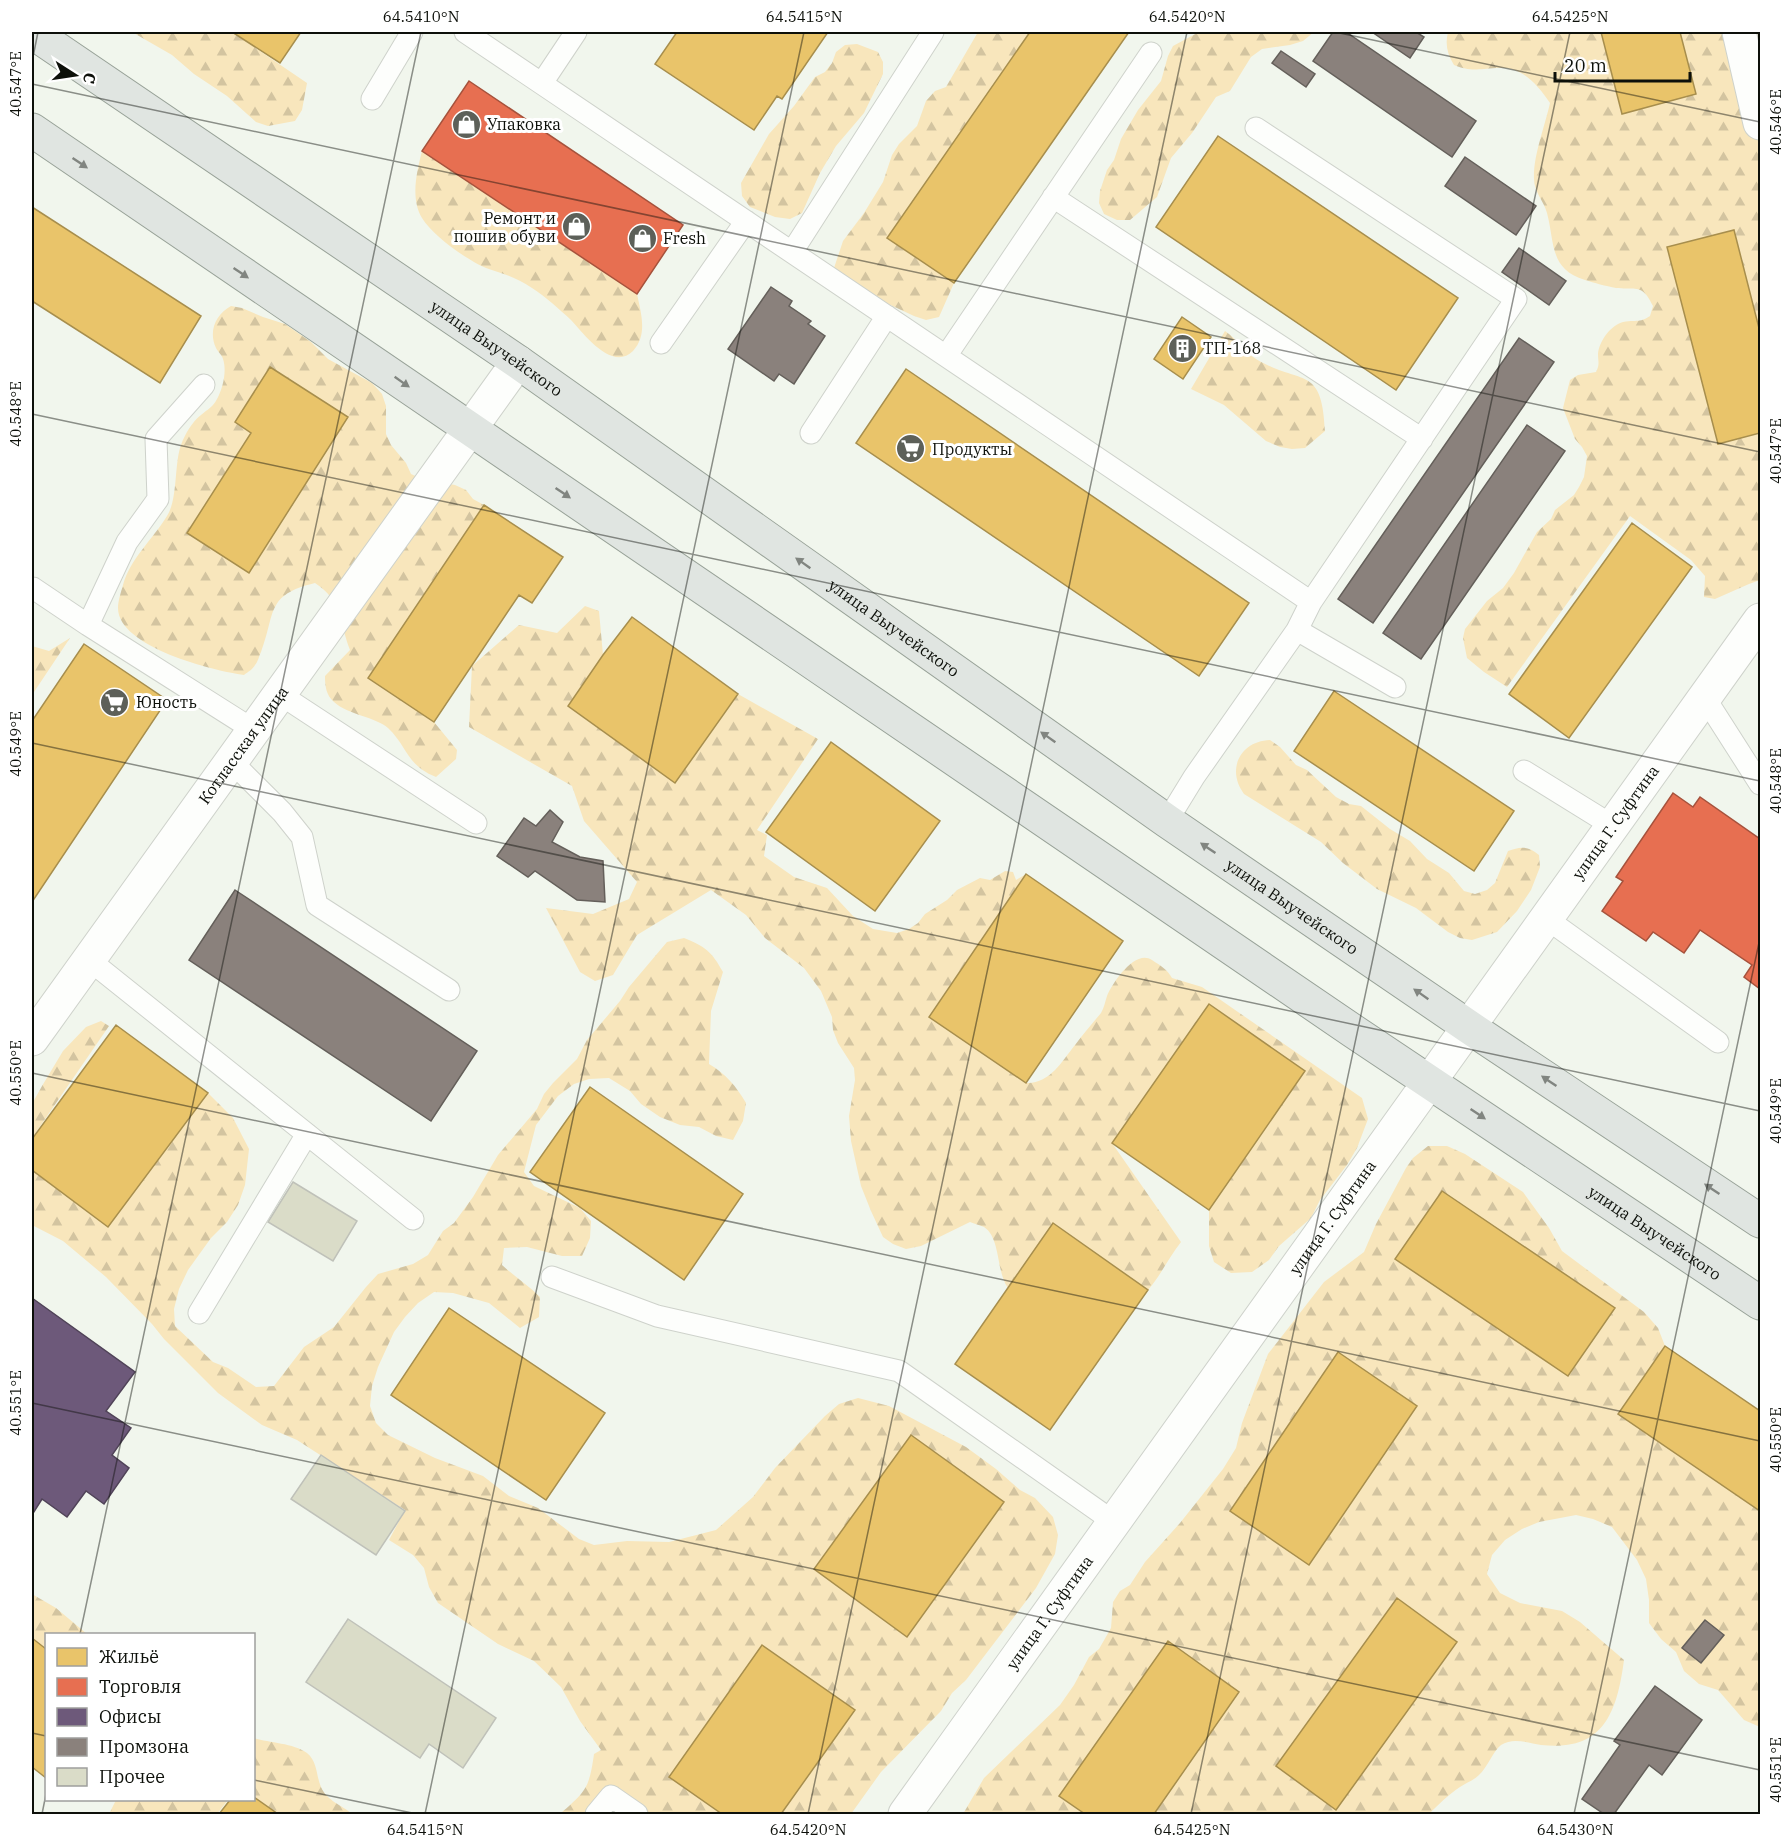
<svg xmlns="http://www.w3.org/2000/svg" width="1792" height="1846" viewBox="0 0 1792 1846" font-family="'IBM Plex Serif',serif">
  <defs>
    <pattern id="forest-firs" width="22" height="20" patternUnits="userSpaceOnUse" patternTransform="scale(1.5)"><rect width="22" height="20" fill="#f8e6bc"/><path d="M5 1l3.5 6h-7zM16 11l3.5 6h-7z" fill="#d3c4a0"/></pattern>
  </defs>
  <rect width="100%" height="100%" fill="#f1f6ed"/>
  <path fill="url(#forest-firs)" d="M132,32H232L307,83L302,110L295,121L268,126L256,122L227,96L194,74L172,55Z
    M978,32H1030L888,237L954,283L939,317L926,320L914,316L837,280L834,268L843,241L864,213L883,182L892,155L899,144L917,126L926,101L935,91L946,87Z
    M1199,32H1314L1303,41L1290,45L1262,49L1251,57L1230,91L1216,97L1192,133L1171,158L1157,197L1130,220H1117L1104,214L1099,203L1100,191L1107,170L1114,160L1121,139L1138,110L1161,81L1168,56L1173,46Z
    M1448,32H1760V580L1749,584L1715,599L1704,597L1705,576L1691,560L1630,516L1507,687L1484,672L1467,658L1463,638L1465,629L1487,601L1503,588L1514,573L1537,532L1551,519L1555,510L1574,495L1579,487L1584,477L1587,456L1582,447L1575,439L1563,408L1570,380L1578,375L1596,372C1600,364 1598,362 1598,354C1599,341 1611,325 1623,322C1635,319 1638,324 1650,316L1653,306C1642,283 1636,290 1616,288C1606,286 1594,283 1585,280C1549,269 1555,243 1547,213C1544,201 1534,192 1534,179C1533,156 1545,126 1550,103C1537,84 1521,65 1496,68C1478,69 1471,72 1454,65C1447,54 1445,44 1448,32Z
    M857,44L878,52L883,62V74L864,113L836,146L820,173L802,213L790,219L775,217L750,207L742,196L741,183L769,134L794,106L815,77L825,72L832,63L836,52L845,45Z
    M422,151L637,294C641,313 648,335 633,351C612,372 584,334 571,320C559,309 546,297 532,288C516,277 504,274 486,268C467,260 433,236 422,218C410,198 417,171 422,151Z
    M231,306L242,308L263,317L285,324L311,342L328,359L372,383L382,394L386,406V434L391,445L406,463L411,474L422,479L455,485L466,490L473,499L484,505L368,678L434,722L457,750L456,759L436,777C406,765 408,747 388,728C376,717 348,715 334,702C326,695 325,686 325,676L350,650C339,622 343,601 315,583C265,595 276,613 261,652C259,656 258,662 255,665C253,669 248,672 244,675C214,671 118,647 118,608C118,601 121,592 123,585C130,559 153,539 167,516C178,499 174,464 181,445C185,434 192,422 201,415C208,409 213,407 217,399C223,388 227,371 223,359C222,355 218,352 216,348C208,331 216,314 231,306Z
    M1225,331C1237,339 1244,352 1256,359C1302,386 1322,364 1325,431L1305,448L1292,449L1280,447L1266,441L1224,405L1191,389Z
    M585,606L599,611L603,655L568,706L675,783L738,694L818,739L757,830L767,835L764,856L794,877L827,888L853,916L873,929L897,933L909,929L918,923L925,914L947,900L957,890L980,878L990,880L1005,871L1013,872L1016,880L1026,874L929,1016L1026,1083C1050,1084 1062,1061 1075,1045C1083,1034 1092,1024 1101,1013C1104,1008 1105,1002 1107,996C1113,982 1135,949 1152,960C1161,966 1167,969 1172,978L1202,987L1362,1098L1368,1119L1357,1148L1347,1165L1320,1200L1311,1218L1279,1246L1269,1260L1252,1272L1231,1273L1214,1262L1209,1246V1210L1305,1071L1209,1004L1112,1143L1181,1242C1169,1257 1161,1275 1148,1290L1054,1224L1008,1288C996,1272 1001,1238 984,1227C980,1225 974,1224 970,1222L921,1246L906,1249L893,1244L883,1237L871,1211L861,1186L851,1141L849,1116L855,1080L854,1068L838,1043L833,1030L832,1017L821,991L804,968L765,938L746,915L711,890L637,935L613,975L595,981L580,972L546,908L593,914L629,899L637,882L584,821L572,786L469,727L472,666L519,625L557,633Z
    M70,638L32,695V646L49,651Z
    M1270,740L1280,747L1296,765L1307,770L1336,797L1349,804L1361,806L1390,829L1410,841L1427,859L1449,873L1464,891L1475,894L1487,890L1495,883L1508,851C1521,846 1528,846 1539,855L1540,867L1531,890L1517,911L1497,932L1472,940L1460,938L1448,932L1416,908L1377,889L1343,863L1321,842L1244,794C1226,770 1240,741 1270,740Z
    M684,938C705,946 712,952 723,972L711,1011L709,1064C726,1074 736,1086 746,1103L743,1121L733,1140L716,1136L699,1127L680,1125L660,1117L641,1104L630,1091L609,1078L589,1079L574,1084L558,1096L536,1125L524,1172L534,1186L580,1208L591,1221L590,1238L582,1256H562L527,1247L504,1248L502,1265C514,1276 528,1285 540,1297L539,1317L520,1328L489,1303L453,1293L434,1292L418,1303L405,1317L394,1332L378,1367L372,1386L370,1406L376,1423L388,1435L435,1458L483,1476L509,1496L538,1508L579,1539L594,1545L627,1541L669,1542L716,1530L753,1497L775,1468L825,1416L839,1404L858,1398L889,1406L966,1447L996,1469L1020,1490L1035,1498L1053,1517L1058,1535L1055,1554L1036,1588L966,1680L952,1693L941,1711L881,1772L851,1814H560C586,1791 589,1789 594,1754L601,1750L580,1721L561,1687L534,1661L498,1644L438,1603L429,1587L424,1568L413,1555L389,1540L405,1510L297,1440L262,1425L218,1393L164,1339L152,1324L106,1277L63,1241L32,1225V1170L108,1227L208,1093L233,1118L249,1149L245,1185L238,1205L227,1222L211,1238L188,1270L179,1289L174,1309L175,1326L213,1362L228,1368L256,1387L274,1386L304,1347L334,1327L366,1287L378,1274L413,1264L428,1255L443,1231L454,1223L473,1197L498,1155L537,1109L544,1094L553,1083L577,1059L587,1040L620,1001L629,987L667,942Z
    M101,1021L109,1026L32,1138V1104L42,1086L63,1051L86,1027Z
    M1428,1146H1447L1465,1154L1523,1192L1549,1228L1562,1251L1644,1312L1658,1328L1665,1346L1618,1414L1760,1511V1727L1744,1720L1718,1690L1699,1684L1684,1671L1676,1652L1661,1639L1649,1623V1600L1646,1579L1637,1560L1612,1527L1593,1519L1576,1515L1539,1522L1522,1529L1505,1540L1492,1555L1487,1574L1500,1593L1520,1603L1562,1611L1580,1622L1624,1660C1617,1712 1604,1752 1541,1745C1529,1743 1513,1737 1501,1745C1494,1750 1487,1768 1479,1775C1474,1780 1466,1783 1460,1787C1448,1795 1439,1804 1429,1814H963L984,1778L1060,1705L1074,1685L1089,1657L1099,1649L1111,1628L1113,1602L1120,1591L1130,1585L1145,1562L1180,1523L1223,1469L1236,1448L1242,1423L1268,1354L1324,1282L1364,1252L1376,1224L1406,1168L1413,1158Z
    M32,1594L56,1608L87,1634H46V1649L32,1638Z
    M254,1738C270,1743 293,1743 307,1753C318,1762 316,1776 321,1787C327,1801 342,1805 352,1814H278L254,1797Z
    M116,1800H228L217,1814H109Z"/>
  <path fill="#e9c46a" stroke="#a78e4d" stroke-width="1.5" d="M232,32H301L280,63Z
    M677,32H828L782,99L777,96L754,130L655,64Z
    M1030,32H1129L954,283L887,238Z
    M1601,32H1680L1696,94L1622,114Z
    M1218,136L1458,298L1396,390L1156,227Z
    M32,207L201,316L160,383L32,301Z
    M1734,230L1760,332V433L1718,444L1667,247Z
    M1182,317L1211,337L1183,379L1154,359Z
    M270,367L348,417L249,573L187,533L251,433L235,422Z
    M906,369L1249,603L1199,676L856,443Z
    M484,505L563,557L532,603L519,595L434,722L368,678Z
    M1632,523L1692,567L1569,738L1509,694Z
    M632,617L738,694L675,783L568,706L603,655Z
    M84,644L167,700L32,902V721Z
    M1334,691L1514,811L1474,871L1294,751Z
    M831,742L940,821L875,911L766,832Z
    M1026,874L1123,941L1026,1083L929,1017Z
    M1209,1004L1305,1071L1209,1210L1112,1143Z
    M116,1025L208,1093L108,1227L32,1170V1139Z
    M590,1087L743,1194L684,1280L530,1172Z
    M1442,1191L1615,1308L1568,1376L1395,1259Z
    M1053,1223L1148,1290L1050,1430L955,1364Z
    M449,1308L605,1413L546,1500L391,1395Z
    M1665,1346L1760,1411V1511L1618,1414Z
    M1338,1352L1417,1406L1309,1565L1230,1511Z
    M911,1435L1004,1502L907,1637L814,1569Z
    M1397,1598L1457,1642L1336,1810L1276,1766Z
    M32,1638L46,1649V1778L32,1767Z
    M1168,1641L1239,1692L1154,1814H1085L1059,1796Z
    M762,1645L855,1710L781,1814H722L669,1777Z
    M254,1797L278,1814H219L230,1800H254Z"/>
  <path fill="#e76f51" stroke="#a6523c" stroke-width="1.5" d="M469,81L683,225L637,294L422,151Z
    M1673,793L1693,807L1700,797L1760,839V989L1744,977L1752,965L1700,930L1684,953L1653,932L1646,941L1602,911L1623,881L1616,877Z"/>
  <path fill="#6d597a" stroke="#504358" stroke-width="1.5" d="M32,1298L135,1372L106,1411L131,1428L112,1455L129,1468L104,1504L86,1491L67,1517L42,1499L32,1515Z"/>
  <path fill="#8a817c" stroke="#645f5a" stroke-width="1.5" d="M1333,32H1346L1476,121L1452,157L1313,61Z
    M1372,32H1416L1424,37L1410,58Z
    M1281,51L1315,74L1306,87L1272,63Z
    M1465,157L1536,206L1516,235L1445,186Z
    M1519,248L1566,281L1549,305L1502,272Z
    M771,287L792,301L789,306L811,321L808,324L825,336L794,384L779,374L774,381L728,349Z
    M1519,338L1554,362L1373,623L1338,599Z
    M1527,425L1565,451L1421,659L1383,633Z
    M550,810L563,822L552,842L580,857L603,861L605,902L577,900L535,871L528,877L497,856L524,818L536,826Z
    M235,890L477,1051L431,1121L189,960Z
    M1705,1620L1724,1635L1701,1663L1682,1648Z
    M1655,1686L1702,1720L1662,1775L1649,1765L1614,1814H1604L1582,1799L1620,1745L1614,1741Z"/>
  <path fill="#dadcc8" stroke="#bfc1b9" stroke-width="1.5" d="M293,1182L357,1221L333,1261L268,1222Z
    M321,1455L405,1511L376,1555L291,1499Z
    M348,1619L496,1718L463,1768L429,1744L420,1758L306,1682Z"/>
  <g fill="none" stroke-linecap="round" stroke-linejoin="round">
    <defs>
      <path id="lane" d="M465,32L1311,602
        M542,83L576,32
        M372,99L412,32
        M1053,197L1422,439
        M792,252L933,32
        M661,343L746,221
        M946,356L1151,53
        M204,385L156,439L158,499L127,542L88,625L252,729
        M811,433L887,316
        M32,591L33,588L88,625
        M1297,630L1395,687
        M278,693L476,823
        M1705,698L1760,784
        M230,760L282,812L302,837L317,905L449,990
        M1524,771L1613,826
        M1167,821L1194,777L1297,630L1311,602L1516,299L1256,128
        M1547,919L1718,1042
        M88,959L413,1219
        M552,1277L657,1316L899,1371L1114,1522
        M199,1313L307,1134
        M596,1814L611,1796L637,1814"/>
      <g id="street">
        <path d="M1739,32L1760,123"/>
        <path id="s1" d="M32,1039L518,362"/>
        <path id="s2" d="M905,1814L1760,620"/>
      </g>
      <g id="primary">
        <path id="s3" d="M32,32L518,362L1167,821L1469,1027L1760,1221"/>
        <path id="s4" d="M32,130L1353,1031L1760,1303"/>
      </g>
    </defs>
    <use href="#lane" stroke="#ced2cb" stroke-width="23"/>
    <use href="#street" stroke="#ced2cb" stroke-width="35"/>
    <use href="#primary" stroke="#98a298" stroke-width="35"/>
    <use href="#lane" stroke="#fdfefc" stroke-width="21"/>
    <use href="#street" stroke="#fdfefc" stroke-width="33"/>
    <use href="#primary" stroke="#e0e5e1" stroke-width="33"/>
  </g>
  <defs><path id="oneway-solid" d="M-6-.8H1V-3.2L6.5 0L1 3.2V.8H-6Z" transform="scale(1.5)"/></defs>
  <g fill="#818580">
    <use href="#oneway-solid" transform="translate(80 163) rotate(34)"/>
    <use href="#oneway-solid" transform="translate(241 273) rotate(34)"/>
    <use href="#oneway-solid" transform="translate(402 382) rotate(35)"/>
    <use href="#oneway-solid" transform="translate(563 493) rotate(34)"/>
    <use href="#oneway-solid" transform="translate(803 563) rotate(-145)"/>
    <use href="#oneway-solid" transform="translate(1048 737) rotate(-145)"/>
    <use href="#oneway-solid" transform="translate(1208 848) rotate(-146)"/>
    <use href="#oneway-solid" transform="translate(1421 994) rotate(-145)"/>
    <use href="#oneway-solid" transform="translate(1549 1081) rotate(-146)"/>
    <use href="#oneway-solid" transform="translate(1478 1114) rotate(34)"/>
    <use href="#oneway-solid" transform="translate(1712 1189) rotate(-146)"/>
  </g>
  <path fill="none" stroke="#0d100a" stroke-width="1.5" stroke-opacity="0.45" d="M1335,32L1760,122M32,62L38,32M32,84L1760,452M32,414L1760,781M32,743L1760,1111M32,1073L1760,1441M32,1403L1760,1770M80,1634L421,32M32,1733L46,1736M254,1780L417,1814M42,1814L46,1794M425,1814L804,32M808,1814L1187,32M1191,1814L1570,32M1574,1814L1760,938"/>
  <defs>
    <symbol id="shop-disc" viewBox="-11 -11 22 22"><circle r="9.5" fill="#5d6059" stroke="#fff"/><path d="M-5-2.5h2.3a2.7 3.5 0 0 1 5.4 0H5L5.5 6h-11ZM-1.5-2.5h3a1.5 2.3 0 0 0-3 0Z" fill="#fff"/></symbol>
    <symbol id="building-disc" viewBox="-11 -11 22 22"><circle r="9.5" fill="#5d6059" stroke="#fff"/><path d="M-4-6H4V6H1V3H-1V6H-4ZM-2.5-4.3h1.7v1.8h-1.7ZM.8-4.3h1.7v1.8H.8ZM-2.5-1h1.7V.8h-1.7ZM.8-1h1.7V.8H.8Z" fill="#fff"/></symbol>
    <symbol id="supermarket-disc" viewBox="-11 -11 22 22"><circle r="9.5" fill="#5d6059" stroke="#fff"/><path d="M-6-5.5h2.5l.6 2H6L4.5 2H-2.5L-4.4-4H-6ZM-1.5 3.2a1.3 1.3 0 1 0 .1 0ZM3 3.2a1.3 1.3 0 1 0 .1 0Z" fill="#fff"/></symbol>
  </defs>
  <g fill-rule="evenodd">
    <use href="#shop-disc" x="450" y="108" width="33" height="33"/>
    <use href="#shop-disc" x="560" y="210" width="33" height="33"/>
    <use href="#shop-disc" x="626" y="222" width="33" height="33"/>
    <use href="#building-disc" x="1166" y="332" width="33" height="33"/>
    <use href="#supermarket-disc" x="894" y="432" width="33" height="33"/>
    <use href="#supermarket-disc" x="98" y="686" width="33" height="33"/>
  </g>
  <g text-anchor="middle" stroke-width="6" stroke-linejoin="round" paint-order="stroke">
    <g font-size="16" fill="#0d100a" stroke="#fff" text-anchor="start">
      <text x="487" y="130">Упаковка</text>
      <text x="556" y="224" text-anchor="end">Ремонт и<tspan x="556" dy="18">пошив обуви</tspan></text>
      <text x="663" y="244">Fresh</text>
      <text x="1203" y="354">ТП-168</text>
      <text x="932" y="455">Продукты</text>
      <text x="136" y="708">Юность</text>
    </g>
    <g font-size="16" fill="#0d100a" stroke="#fff">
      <text dy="6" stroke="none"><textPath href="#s3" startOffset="562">улица Выучейского</textPath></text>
      <text dy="6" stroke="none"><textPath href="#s3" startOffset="1048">улица Выучейского</textPath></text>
      <text dy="6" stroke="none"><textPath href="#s1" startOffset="362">Котласская улица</textPath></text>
      <text dy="6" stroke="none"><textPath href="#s2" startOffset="1220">улица Г. Суфтина</textPath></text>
      <text dy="6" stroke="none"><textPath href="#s3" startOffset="1534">улица Выучейского</textPath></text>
      <text dy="6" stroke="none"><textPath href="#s2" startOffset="734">улица Г. Суфтина</textPath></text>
      <text dy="6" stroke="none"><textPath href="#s4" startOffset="1962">улица Выучейского</textPath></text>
      <text dy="6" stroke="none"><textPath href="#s2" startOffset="248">улица Г. Суфтина</textPath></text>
    </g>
  </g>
  <rect width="1792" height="1846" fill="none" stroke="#ffffff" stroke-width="66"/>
  <rect x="45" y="1633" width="210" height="168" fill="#ffffff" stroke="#9e9f9d" stroke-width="1.5"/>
  <rect x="57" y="1648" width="30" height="18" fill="#e9c46a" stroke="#9e9f9d" stroke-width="1.5"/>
  <text x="99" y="1663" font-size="18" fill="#0d100a">Жильё</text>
  <rect x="57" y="1678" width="30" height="18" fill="#e76f51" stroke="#9e9f9d" stroke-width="1.5"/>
  <text x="99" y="1693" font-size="18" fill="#0d100a">Торговля</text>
  <rect x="57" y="1708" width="30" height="18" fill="#6d597a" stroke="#9e9f9d" stroke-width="1.5"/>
  <text x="99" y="1723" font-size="18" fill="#0d100a">Офисы</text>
  <rect x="57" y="1738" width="30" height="18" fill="#8a817c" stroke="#9e9f9d" stroke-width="1.5"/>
  <text x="99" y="1753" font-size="18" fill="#0d100a">Промзона</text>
  <rect x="57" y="1768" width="30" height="18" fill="#dadcc8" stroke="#9e9f9d" stroke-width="1.5"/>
  <text x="99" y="1783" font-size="18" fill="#0d100a">Прочее</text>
  <g transform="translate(75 75) rotate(102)" stroke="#ffffff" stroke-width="4.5" paint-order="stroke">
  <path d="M0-4.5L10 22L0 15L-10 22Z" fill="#0d100a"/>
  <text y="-9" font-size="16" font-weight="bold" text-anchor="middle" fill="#0d100a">С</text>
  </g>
  <path d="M1555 72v9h135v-9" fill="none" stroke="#0d100a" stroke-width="3"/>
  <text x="1564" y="72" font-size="18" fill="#0d100a" stroke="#ffffff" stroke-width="4.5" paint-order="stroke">20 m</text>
  <rect x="33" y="33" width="1726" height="1780" fill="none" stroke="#0d100a" stroke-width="2"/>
  <g font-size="15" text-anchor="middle" fill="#0d100a">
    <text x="421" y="22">64.5410°N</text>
    <text x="804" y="22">64.5415°N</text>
    <text x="1187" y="22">64.5420°N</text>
    <text x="1570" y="22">64.5425°N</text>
    <text transform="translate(16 84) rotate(-90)" y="5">40.547°E</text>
    <text transform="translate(1776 122) rotate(-90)" y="5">40.546°E</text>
    <text transform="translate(16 414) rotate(-90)" y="5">40.548°E</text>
    <text transform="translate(1776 451) rotate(-90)" y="5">40.547°E</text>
    <text transform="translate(16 744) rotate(-90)" y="5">40.549°E</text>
    <text transform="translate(1776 781) rotate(-90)" y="5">40.548°E</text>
    <text transform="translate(16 1073) rotate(-90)" y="5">40.550°E</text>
    <text transform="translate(1776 1111) rotate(-90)" y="5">40.549°E</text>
    <text transform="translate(16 1403) rotate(-90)" y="5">40.551°E</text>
    <text transform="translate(1776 1440) rotate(-90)" y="5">40.550°E</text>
    <text transform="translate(1776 1770) rotate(-90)" y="5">40.551°E</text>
    <text x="425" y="1835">64.5415°N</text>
    <text x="808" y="1835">64.5420°N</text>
    <text x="1192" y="1835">64.5425°N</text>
    <text x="1575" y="1835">64.5430°N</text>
  </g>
</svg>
